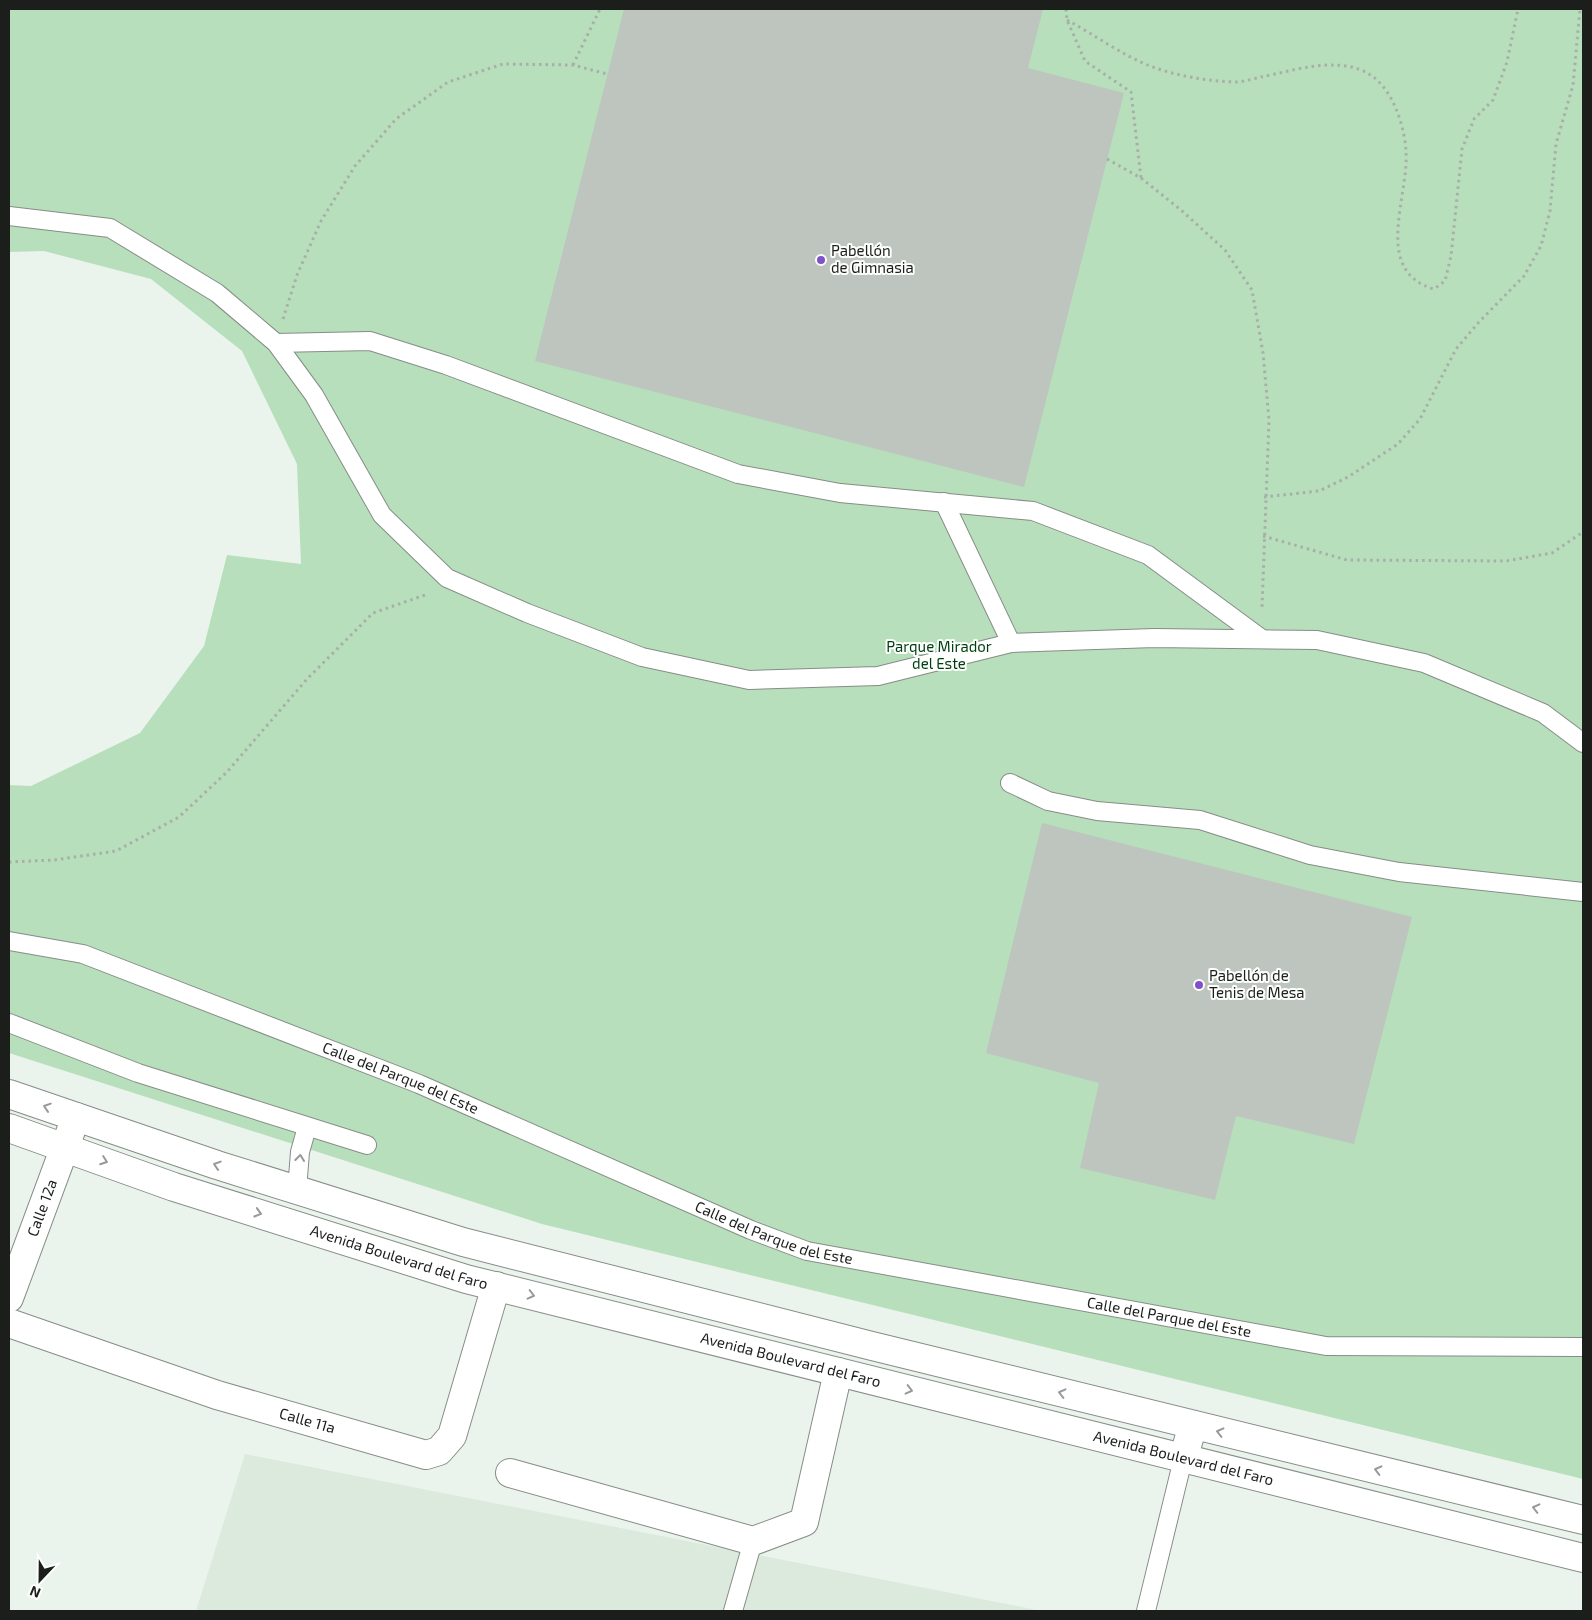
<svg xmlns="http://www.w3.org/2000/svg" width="1592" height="1620" viewBox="0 0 1592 1620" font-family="'Exo 2',sans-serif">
  <rect width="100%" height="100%" fill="#ebf4ec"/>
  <path fill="#dbeadd" d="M245,1454L1037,1610L196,1611Z"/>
  <path fill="#b7dfbc" d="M9,9H1583V1479L542,1224L9,1053V785L31,786L140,733L204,646L227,555L301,564L297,464L242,351L151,279L44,251L9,252Z"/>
  <path fill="#bdc5be" d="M624,9H1043L1028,68L1124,93L1024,487L535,361Z
    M1042,823L1412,917L1354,1144L1236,1116L1215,1200L1080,1168L1099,1083L986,1053Z"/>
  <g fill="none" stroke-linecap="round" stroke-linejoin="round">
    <defs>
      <g id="service">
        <path d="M9,216L110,228L217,293L276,343L314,395L382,515L447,578L527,613L642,657L749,680L878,676L1011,643L1154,638L1317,640L1424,663L1543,713L1583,743"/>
        <path d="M276,343L370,341L446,365L738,474L840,493L1033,511L1148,555L1262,639"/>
        <path d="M944,502L1011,643"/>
        <path d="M1010,783L1048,801L1097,811L1200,820L1310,855L1399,872L1583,892"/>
        <path id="s1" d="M9,941L83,954L419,1084L751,1230L807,1251L1326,1346L1583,1347"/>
        <path d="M9,1023L138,1073L367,1145"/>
        <path d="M297,1190L300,1152L307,1127"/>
        <path d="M733,1611L753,1541"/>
        <path d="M1146,1611L1183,1459"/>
      </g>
      <g id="minor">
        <path id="s2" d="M9,1298L76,1117"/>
        <path id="s3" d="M9,1323L217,1395L426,1455L439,1451L452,1436L496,1286"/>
        <path d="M1183,1459L1193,1425"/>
        <path d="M510,1473L753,1541L804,1522L838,1372"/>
      </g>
      <g id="tertiary">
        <path d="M9,1094L217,1165L463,1242L872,1346L1583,1520"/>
        <path id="s4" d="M9,1128L174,1187L466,1279L1583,1558"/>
      </g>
    </defs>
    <use href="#service" stroke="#868d86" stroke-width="20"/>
    <use href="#minor" stroke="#868d86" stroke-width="30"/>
    <use href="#tertiary" stroke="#868d86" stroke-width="30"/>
    <path stroke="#a8afa8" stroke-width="3" stroke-dasharray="2.5 4" stroke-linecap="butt" d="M1066,9L1067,20L1085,61L1131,92L1141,178
      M1067,20C1093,34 1122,55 1150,66C1177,76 1206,81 1235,82C1243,82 1252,79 1261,77C1297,70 1350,51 1380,83C1396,100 1405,130 1406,152C1409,197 1372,271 1434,289L1445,281L1451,256L1462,149L1474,119L1493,100L1507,62L1518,9
      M573,65L600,9
      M1107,159L1141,178L1181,210L1225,250L1252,290L1263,353L1269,420L1262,608
      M283,319L297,275L321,221L355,166L396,119L448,82L503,64L573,65L607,74
      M1264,497L1319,491L1348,477L1398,444L1420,419L1456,349L1479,322L1524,276L1541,246L1550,211L1556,144L1573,85L1580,9
      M1263,536L1347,560L1506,561L1552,553L1583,532
      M9,862L54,860L116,851L179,817L227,772L307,679L373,613L428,594"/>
    <use href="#service" stroke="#fff" stroke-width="18"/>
    <use href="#minor" stroke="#fff" stroke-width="28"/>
    <use href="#tertiary" stroke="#fff" stroke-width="28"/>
  </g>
  <defs><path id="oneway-chevron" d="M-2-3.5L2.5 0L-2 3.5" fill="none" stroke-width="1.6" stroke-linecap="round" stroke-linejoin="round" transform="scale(1.25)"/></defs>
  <g stroke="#989a98">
    <use href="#oneway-chevron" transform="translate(47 1107) rotate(-162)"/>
    <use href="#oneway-chevron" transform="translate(300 1158) rotate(-83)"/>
    <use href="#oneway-chevron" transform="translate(104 1161) rotate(20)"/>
    <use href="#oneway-chevron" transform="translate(217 1165) rotate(-162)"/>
    <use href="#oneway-chevron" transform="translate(258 1213) rotate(17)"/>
    <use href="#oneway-chevron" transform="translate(531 1295) rotate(14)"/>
    <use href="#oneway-chevron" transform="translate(909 1390) rotate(14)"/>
    <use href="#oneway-chevron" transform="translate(1062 1393) rotate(-166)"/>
    <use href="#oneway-chevron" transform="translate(1220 1432) rotate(-166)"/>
    <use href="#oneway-chevron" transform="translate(1378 1470) rotate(-166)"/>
    <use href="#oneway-chevron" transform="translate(1536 1508) rotate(-166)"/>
  </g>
  <g fill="#8051c9" stroke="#fdfffd" stroke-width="2">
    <circle cx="821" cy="260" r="5"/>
    <circle cx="1199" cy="985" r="5"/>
  </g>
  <g text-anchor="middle" stroke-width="4" stroke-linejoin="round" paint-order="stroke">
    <g font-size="15" fill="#1b1e1b" stroke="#fdfffd" text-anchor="start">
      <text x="831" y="256">Pabellón<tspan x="831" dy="17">de Gimnasia</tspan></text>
      <text x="1209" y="981">Pabellón de<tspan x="1209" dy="17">Tenis de Mesa</tspan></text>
    </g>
    <g font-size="15" fill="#003c12" stroke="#fdfffd">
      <text x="939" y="652">Parque Mirador<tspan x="939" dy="17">del Este</tspan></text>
    </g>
    <g font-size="15" fill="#1b1e1b" stroke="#fdfffd">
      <text dy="5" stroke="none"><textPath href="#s1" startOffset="416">Calle del Parque del Este</textPath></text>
      <text dy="5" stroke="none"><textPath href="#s2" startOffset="96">Calle 12a</textPath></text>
      <text dy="5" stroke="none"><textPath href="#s1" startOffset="821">Calle del Parque del Este</textPath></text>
      <text dy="5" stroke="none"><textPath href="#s4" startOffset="411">Avenida Boulevard del Faro</textPath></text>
      <text dy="5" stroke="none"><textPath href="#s1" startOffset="1226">Calle del Parque del Este</textPath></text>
      <text dy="5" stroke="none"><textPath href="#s4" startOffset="816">Avenida Boulevard del Faro</textPath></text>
      <text dy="5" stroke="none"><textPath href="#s3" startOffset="314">Calle 11a</textPath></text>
      <text dy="5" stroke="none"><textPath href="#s4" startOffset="1221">Avenida Boulevard del Faro</textPath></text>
    </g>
  </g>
  <rect width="1592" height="1620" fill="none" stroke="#1b1e1b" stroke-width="20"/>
  <g transform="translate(40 1580) rotate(202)" stroke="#fdfffd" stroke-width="4" paint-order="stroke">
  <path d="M0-4L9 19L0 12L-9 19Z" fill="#1b1e1b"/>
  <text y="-8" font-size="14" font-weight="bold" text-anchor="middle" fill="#1b1e1b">N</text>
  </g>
</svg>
